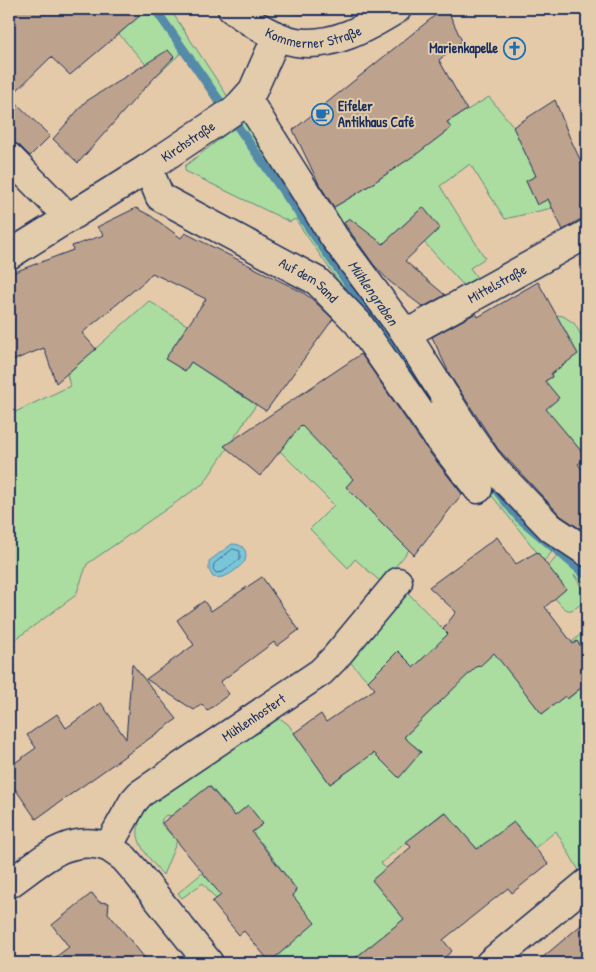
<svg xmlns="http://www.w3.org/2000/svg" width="596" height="972" viewBox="0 0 596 972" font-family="'Patrick Hand',sans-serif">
  <rect width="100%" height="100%" fill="#e5caa9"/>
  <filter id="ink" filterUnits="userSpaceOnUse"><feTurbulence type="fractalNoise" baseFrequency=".02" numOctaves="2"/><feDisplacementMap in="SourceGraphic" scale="10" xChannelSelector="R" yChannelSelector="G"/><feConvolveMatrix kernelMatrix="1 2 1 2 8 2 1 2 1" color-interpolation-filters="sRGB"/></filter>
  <g filter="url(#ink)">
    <path fill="#aadd9f" stroke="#62867e" d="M142,9H170L228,97L216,104L181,53L156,76L119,34L144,11Z
      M298,9H342L323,14H295Z
      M489,97L514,127L537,176L526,181L537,204L548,199L552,208L505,219L470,164L440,186L485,258L470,268L478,279L465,287L424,242L423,207L368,258L351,240L331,209C373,185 412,157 451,128L447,122Z
      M244,120L394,337L383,345L295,219L290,222L185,171V166Z
      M149,301L187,325L166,359L185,371L191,362L256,405L204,483L87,564L76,595L9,644V415L70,386L67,374Z
      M557,315L563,316L574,323L587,345V458L531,393L552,376L535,346L545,321Z
      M399,344L438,401L433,419L387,352Z
      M310,413L362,468L347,488L409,550L382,583L355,559L348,568L310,529L334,505L280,451Z
      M496,478L559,544L544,561L485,487Z
      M564,548L587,563V584L574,575L587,596V599C571,612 569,616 555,598L566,589L548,567Z
      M407,592L479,666L495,652L542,714L565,696L568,699L587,683V869L581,874L556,831L535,848L514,822L479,851L444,812L381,863L417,908L408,916L349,963H267L292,943L275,921L288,911L296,889L261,842L237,862L246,874L216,899L203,883L182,898L178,893L262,824L235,816L210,786L173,816L166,815L162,819L161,824L177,841L163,875C139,846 125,832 154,800L278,717L288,724L330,784L357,765L366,745L398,776L402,772L403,773L421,751L413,745L395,766L393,748L454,688L424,657L414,667L398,651L368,681L350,662Z
      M587,629V662L582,656L586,653L577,641L573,644L572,642Z"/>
    <path fill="#7ac6d9" stroke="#548aa8" d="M232,544C243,544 248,550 245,561C237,570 225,580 213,577L209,570V561Z"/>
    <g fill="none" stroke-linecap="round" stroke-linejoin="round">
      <path stroke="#416b8f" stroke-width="1" d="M233,549L240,551V559L223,572L216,573L213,569L214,564Z"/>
      <path stroke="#548aa8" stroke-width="9" d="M155,9L437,410
        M492,485L518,517L587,576"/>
    </g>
    <path fill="#bda38e" stroke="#1b2f5e" d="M9,9H148L70,75L51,57L10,97L50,136L30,156L20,146L14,142H9Z
      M443,9H447L462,41L439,60L467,110L447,122L451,128L418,153L358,193L334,207L319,184L293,130Z
      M168,50L174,57L140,93L78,163L53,139L85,102Z
      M555,100L569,136L587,174V218L579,220L563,230L548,199L537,205L526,181L536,176L513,127Z
      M423,207L440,228L405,261L445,295L423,307L389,281L374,265L344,223L349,218L383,244Z
      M136,208L151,216L181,238L185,233L302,292L312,299L333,319L266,411L191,362L185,371L165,359L206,299L152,273L145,281L82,333L96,349L56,383L44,348L9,362V274L73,250L72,246L104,235L97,227Z
      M538,282L578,354L551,374L552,377L545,381L559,398L546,409L587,458L578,464L587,477V522L579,528L561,516L498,449L451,377L432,337L476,313L478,317Z
      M361,354L423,444L462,494L414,555L346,487L353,479L301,425L260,476L224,446Z
      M497,537L516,564L537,552L566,589L545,607L573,644L577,641L587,655V683L567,699L565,696L542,714L494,653L480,666L478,665L404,737L421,752L399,778L374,753L330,784L294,733L321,714L326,722L375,689L368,681L398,651L414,667L448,634L443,629L456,612L429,587Z
      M262,577L299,630L277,646L274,642L220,682L229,694L207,711L202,704L194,710L146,679L194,645L177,620L204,601L211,611Z
      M132,664L177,719L36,819L9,780V767L36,748L27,735L57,714L66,728L101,703L126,739Z
      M209,786L235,816L248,805L263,824L252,832L296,889L293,896L315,923L270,962L244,931L239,935L212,902L221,895L162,823Z
      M445,812L477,849L514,822L548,864L512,893L508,888L443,940L452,951L438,963H349L404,919L372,880L411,847L406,842Z
      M92,893L99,902L109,903L108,913L149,963H48L69,947L52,925Z
      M587,920V963H536Z"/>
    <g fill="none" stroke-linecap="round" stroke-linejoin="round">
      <defs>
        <g id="minor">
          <path d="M247,99L334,237L406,334L468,433L486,459L497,472L551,528L587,552"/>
          <path d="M9,157L69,218"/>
          <path id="s1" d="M148,168L160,197L317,281L358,323L436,435L447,399"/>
          <path id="s2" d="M9,255L148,168L236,109L253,90L277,36"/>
          <path id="s3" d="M406,334L587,234"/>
          <path d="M436,435L478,489"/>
          <path d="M108,847L124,858L137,873L209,963"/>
          <path id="s4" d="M9,884C41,862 67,833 108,847L133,802L140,794L321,672L334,659L398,582"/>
          <path d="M490,963L587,883"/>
        </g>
        <g id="major">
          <path id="s5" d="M232,9C250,22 273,38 296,42C332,48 368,27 397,9"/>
        </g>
      </defs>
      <use href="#minor" stroke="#1b2f5e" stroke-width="31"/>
      <use href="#major" stroke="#1b2f5e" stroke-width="31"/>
      <use href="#minor" stroke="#e3ccac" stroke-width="28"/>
      <use href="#major" stroke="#e3ccac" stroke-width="28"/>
    </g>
  </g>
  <defs>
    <symbol id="church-ring" viewBox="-11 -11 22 22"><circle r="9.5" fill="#e3ccac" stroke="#1f6fb2" stroke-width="1.5"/><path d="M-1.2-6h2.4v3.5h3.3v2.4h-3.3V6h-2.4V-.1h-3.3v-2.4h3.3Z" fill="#1f6fb2"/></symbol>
    <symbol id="cafe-ring" viewBox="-11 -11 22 22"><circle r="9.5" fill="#e3ccac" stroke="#1f6fb2" stroke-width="1.5"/><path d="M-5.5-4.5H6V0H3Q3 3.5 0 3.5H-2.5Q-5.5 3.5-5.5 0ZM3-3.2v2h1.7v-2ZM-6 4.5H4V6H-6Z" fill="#1f6fb2"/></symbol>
  </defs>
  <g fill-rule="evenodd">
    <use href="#church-ring" x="502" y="36" width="25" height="25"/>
    <use href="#cafe-ring" x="310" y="102" width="25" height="25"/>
  </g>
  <g text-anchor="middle" stroke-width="4" stroke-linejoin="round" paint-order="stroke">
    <g font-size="14" fill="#1b2f5e" stroke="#e3ccac">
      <text dy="5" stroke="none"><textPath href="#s5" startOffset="90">Kommerner Straße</textPath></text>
      <text dy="5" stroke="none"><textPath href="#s2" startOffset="212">Kirchstraße</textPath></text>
      <text dy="5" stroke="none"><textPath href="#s1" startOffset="202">Auf dem Sand</textPath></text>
      <text dy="5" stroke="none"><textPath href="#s3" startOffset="104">Mittelstraße</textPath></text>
      <text dy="5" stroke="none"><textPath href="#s4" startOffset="310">Mühlenhostert</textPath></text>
    </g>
    <g font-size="14" font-weight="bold" fill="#1b2f5e" stroke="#e3ccac" text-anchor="end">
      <text x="498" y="53">Marienkapelle</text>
      <text x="338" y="111" text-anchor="start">Eifeler<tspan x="338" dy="16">Antikhaus Café</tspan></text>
    </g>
    <g font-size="15" font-style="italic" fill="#243e6a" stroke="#e3ccac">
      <text transform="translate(373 293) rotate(55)" y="5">Mühlengraben</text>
    </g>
  </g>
  <rect width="596" height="972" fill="none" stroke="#e3ccac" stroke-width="30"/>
  <rect x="15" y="15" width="566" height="942" fill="none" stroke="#1b2f5e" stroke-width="2" filter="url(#ink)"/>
</svg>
